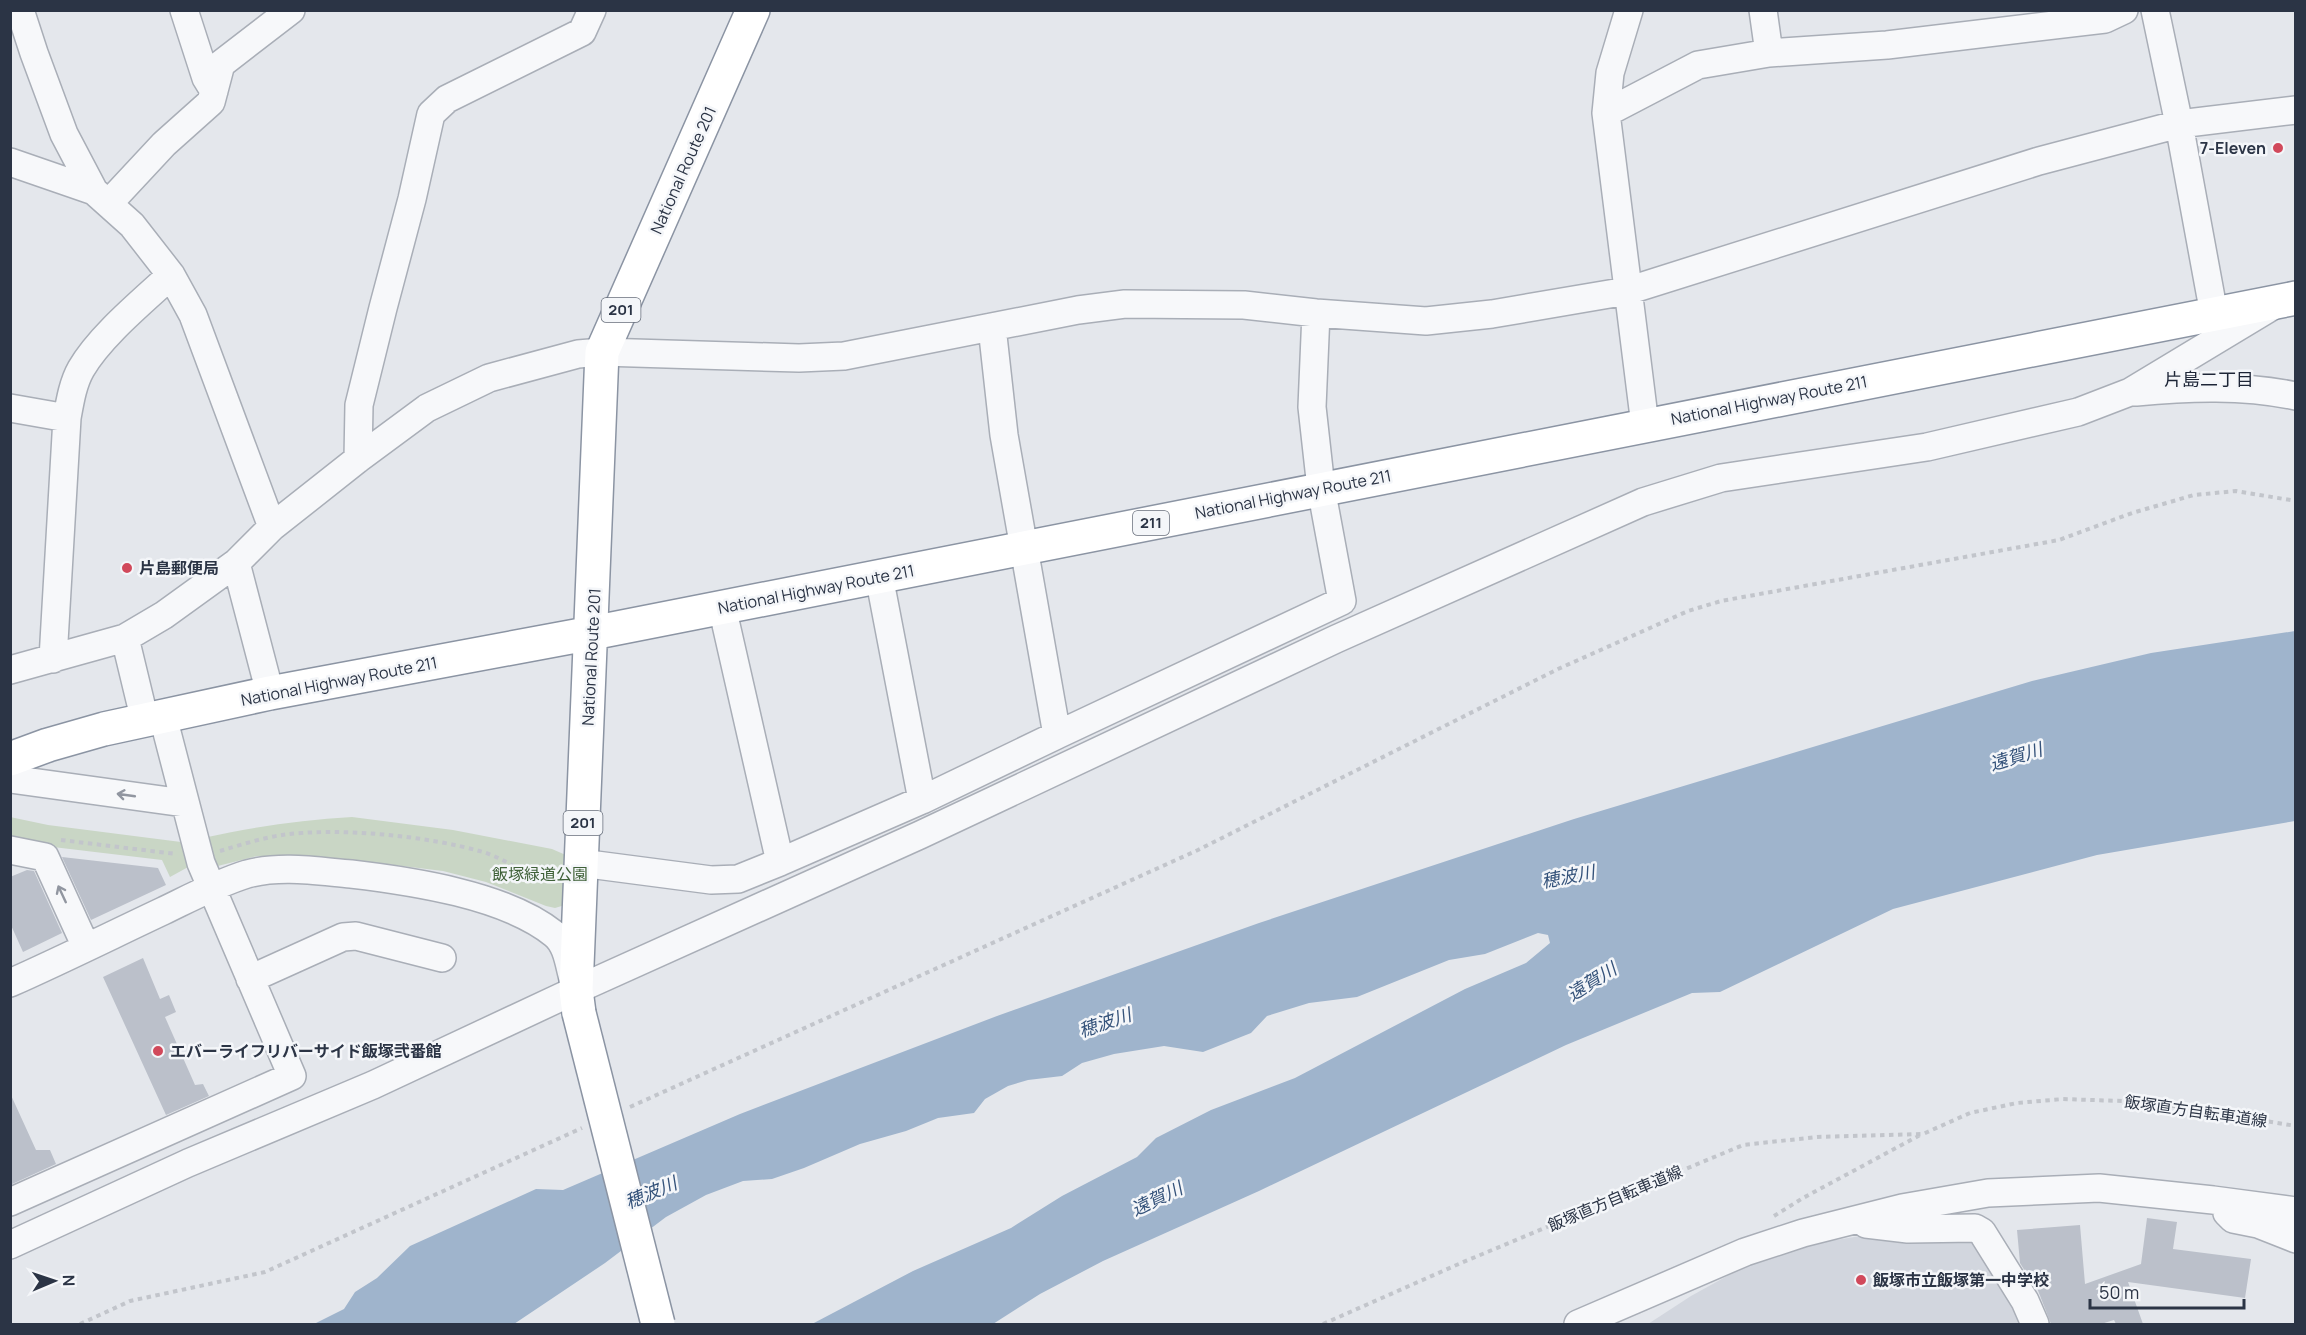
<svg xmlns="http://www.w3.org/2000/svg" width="2306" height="1335" viewBox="0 0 2306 1335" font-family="Manrope,'Noto Sans JP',sans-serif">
  <rect width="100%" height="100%" fill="#e4e7ec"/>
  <path fill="#d2d6de" d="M1873,1234L1968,1238L1986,1246L2027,1324H1648L1691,1296L1747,1265L1817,1243Z"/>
  <path fill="#c9d6c5" d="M10,817L48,825L181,842L190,866L170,877L162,860L11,842Z
    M352,817L453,830L552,849L568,856L565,905L555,908L546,906L486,882L443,871L386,864L283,856H257L210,868L203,838C253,827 301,820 352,817Z"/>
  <path fill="#9fb4cc" d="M2295,631V821L2097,855L1893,909L1720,992L1692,993L1566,1045L1259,1191L1103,1261L1040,1294L993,1324H812L913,1271L1011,1228L1062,1196L1137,1157L1156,1138L1211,1110L1295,1078L1465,989L1526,963L1550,943L1548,935L1538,933L1485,954L1449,960L1357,997L1309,1003L1267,1016L1251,1033L1203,1052L1164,1046L1114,1054L1082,1063L1062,1076L1028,1080L1008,1086L985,1099L974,1113L938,1118L906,1131L860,1144L804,1168L772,1179L743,1181L706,1195L666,1217L605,1263L514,1324H314L344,1309L355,1292L377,1278L410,1246L536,1189L563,1190L740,1114L997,1016L1259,923L1574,819L2032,681L2151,653Z"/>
  <path fill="#bbc0ca" d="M62,857L158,868L166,885L91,920Z
    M27,870L34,871L62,933L23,952L10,923V877Z
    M143,958L160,999L169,995L176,1012L165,1017L195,1085L203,1084L209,1096L166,1115L103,977Z
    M10,1093L36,1150H50L56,1164L10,1185Z
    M2147,1218L2177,1222L2173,1249L2251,1259L2245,1298L2128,1282L2143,1324H2116L2114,1320L2101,1324H2051L2032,1275L2028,1276L2020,1263L2017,1230L2080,1225L2085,1284L2141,1264Z"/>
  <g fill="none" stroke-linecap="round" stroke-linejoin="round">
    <defs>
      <path id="minor" d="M20,10L34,53L64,134L94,191
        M184,10L206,78L214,91
        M1629,10L1610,73L1606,113L1645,425
        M1763,10L1769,53
        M2155,10L2179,124L2214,314
        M1606,113L1698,65L1769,53L1887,45L2105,19L2124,10
        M10,162L94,191L132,225L171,275L193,315L272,527
        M109,203L164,144L211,102L221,64L291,10
        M2136,392C2189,387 2243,385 2296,396
        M10,408L67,418
        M358,459L359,405L383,308L412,199L431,114L447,99L582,32L592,10
        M236,563L270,693
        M879,576L922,800
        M722,607L780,862L922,800L1057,735L1004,435L992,327
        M125,638L145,721
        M53,659L67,418C70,401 73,383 81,369C100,336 143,301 171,275
        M10,670L125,638L164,615L236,563L272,527L358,459L427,408L489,378L578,354L602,352L799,358L844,356L1078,310L1125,304L1244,305L1316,313L1426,321L1492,314L1627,291L2039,161L2179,124L2296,110
        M1057,735L1342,601L1321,488L1312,407L1316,313
        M10,779L184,803
        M10,850L45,857L86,947
        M581,863L711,880L738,879L780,862
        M250,979L343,937L356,936L442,958
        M10,983C62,960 112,935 163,911C190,898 218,883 247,874C281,865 316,871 351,874C411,881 506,895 554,934C567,944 569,964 573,979
        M10,1202L292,1076L201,863L163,717
        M2227,1213L2233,1219L2258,1224L2296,1239
        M1866,1224L1908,1229L1975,1228L1982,1232L2025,1301L2035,1324
        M10,1245L188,1163L373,1085L576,990L920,835L1336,639L1643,502L1721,478L1927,447L2078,412L2130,392L2271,307
        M1578,1324L1745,1252L1803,1233L1902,1208L1988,1193L2099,1188L2213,1200L2296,1211"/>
      <path id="highway" d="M10,759L48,745L104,729L270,693L592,633L2296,298
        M579,1013L576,990L602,352L753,10"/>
    </defs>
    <use href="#minor" stroke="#a9aeb7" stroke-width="30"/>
    <use href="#highway" stroke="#8b94a3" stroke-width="36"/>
    <path stroke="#c2c5cb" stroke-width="4" stroke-dasharray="4.5 4.5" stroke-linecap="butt" d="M61,840L176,854
      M220,851C240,845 262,838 282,835C339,827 428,836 483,852C502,858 519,869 535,880
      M630,1107L1198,850L1558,669L1688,611L1721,601L2059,540L2132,513L2194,495L2236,491L2296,501
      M1774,1216L1803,1198L1922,1134
      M80,1324L130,1301L265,1272L582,1128
      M1323,1324L1461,1263L1743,1145L1817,1137L1923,1134L1970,1113L2017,1103L2063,1099L2150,1102L2296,1126"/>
    <use href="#minor" stroke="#f7f8fa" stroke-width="27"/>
    <use href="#highway" stroke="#fff" stroke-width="33"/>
    <defs>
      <path id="highway-bridge" d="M579,1013L658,1324"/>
    </defs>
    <use href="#highway-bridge" stroke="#8b94a3" stroke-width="36" stroke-linecap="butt"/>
    <use href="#highway-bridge" stroke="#fff" stroke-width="33"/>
  </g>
  <defs><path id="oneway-shaft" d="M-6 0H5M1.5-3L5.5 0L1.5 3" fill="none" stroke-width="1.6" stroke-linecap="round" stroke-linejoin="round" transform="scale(1.5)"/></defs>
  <g stroke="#9196a0">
    <use href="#oneway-shaft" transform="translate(126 795) rotate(-172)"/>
    <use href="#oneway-shaft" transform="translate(62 894) rotate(-115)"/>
  </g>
  <g fill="#d1495b" stroke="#f4f6f9" stroke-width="2">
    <circle cx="2278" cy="148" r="6"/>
    <circle cx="127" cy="568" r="6"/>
    <circle cx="158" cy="1051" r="6"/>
    <circle cx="1861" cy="1280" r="6"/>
  </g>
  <g text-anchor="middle" stroke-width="5" stroke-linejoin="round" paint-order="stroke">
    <g fill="#f4f6f9" stroke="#676e7b" stroke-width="1.5">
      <rect x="601.5" y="298" width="39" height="24" rx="4.5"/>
      <rect x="1133" y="511" width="36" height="24" rx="4.5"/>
      <rect x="563.5" y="811" width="39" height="24" rx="4.5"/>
    </g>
    <g font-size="15" font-weight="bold" fill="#2b3445">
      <text x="621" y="315">201</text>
      <text x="1151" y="528">211</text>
      <text x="583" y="828">201</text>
    </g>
    <g font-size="16" font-weight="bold" fill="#2b3445" stroke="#f4f6f9" text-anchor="start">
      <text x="2266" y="154" text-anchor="end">7-Eleven</text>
      <text x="139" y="574">片島郵便局</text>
      <text x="170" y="1057">エバーライフリバーサイド飯塚弐番館</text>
      <text x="1873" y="1286">飯塚市立飯塚第一中学校</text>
    </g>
    <g font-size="16" fill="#2b3445" stroke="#f4f6f9">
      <text transform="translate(683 170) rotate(-66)" y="6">National Route 201</text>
      <text transform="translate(1769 400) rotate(-11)" y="6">National Highway Route 211</text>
      <text transform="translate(1293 494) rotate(-11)" y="6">National Highway Route 211</text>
      <text transform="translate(816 589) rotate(-11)" y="6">National Highway Route 211</text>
      <text transform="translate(591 657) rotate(-87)" y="6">National Route 201</text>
      <text transform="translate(339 681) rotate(-11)" y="6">National Highway Route 211</text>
      <text transform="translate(2196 1111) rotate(8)" y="6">飯塚直方自転車道線</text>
      <text transform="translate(1615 1198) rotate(-23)" y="6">飯塚直方自転車道線</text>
    </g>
    <g font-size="16" fill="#3f6138" stroke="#f4f6f9">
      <text x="540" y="880">飯塚緑道公園</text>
    </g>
    <g font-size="18" fill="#1d2536" stroke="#f4f6f9">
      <text x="2209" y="386">片島二丁目</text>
    </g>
    <g font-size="18" font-style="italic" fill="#34527a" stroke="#f4f6f9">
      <text transform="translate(2016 757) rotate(-17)" y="6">遠賀川</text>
      <text transform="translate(1568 877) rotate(-11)" y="6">穂波川</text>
      <text transform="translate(1592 982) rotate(-32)" y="6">遠賀川</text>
      <text transform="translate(1105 1023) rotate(-19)" y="6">穂波川</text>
      <text transform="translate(651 1193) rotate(-23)" y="6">穂波川</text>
      <text transform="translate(1157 1199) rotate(-26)" y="6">遠賀川</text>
    </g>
  </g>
  <rect width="2306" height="1335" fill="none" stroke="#2b3445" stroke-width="24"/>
  <g transform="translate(54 1281) rotate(88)" stroke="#f4f6f9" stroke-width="4.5" paint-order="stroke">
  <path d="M0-4.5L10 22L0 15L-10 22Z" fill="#2b3445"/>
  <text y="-9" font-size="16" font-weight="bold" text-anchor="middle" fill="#2b3445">N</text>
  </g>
  <path d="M2090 1299v9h154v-9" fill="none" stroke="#2b3445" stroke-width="3"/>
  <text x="2099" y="1299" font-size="18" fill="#2b3445" stroke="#f4f6f9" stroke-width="4.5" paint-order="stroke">50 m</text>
</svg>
